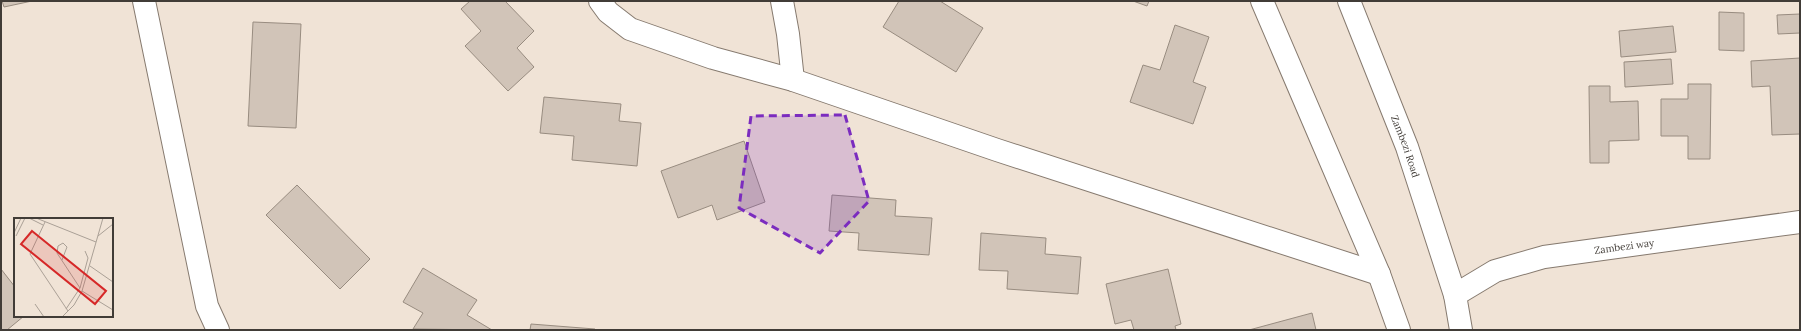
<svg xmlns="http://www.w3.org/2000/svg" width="1801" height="331" viewBox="0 0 1801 331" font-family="Lora,serif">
  <rect width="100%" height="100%" fill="#f0e3d6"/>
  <path fill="#d1c4b8" stroke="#988c80" d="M2,1H32L4,7Z
    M470,1H505L534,31L517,48L534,67L508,91L465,46L481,31L461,9Z
    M899,1H940L983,28L956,72L883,27Z
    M1133,1H1149L1147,6Z
    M1719,12L1744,13V51L1719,50Z
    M1800,14V33L1778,34L1777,15Z
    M253,22L301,24L296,128L248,126Z
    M1175,25L1209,37L1193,82L1206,87L1193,124L1130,102L1143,65L1160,70Z
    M1673,26L1676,52L1621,57L1619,31Z
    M1800,58V134L1772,135L1770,86L1752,87L1751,61Z
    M1671,59L1673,84L1625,87L1624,62Z
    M1688,84H1711L1710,159H1688V136H1661V99H1688Z
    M1589,86H1610V102L1638,101L1639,140L1609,141V163H1590Z
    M544,97L621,104L619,121L641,123L637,166L572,160L574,136L540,133Z
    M744,141L765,202L717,220L712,205L678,218L661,171Z
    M297,185L370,259L340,289L266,215Z
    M832,195L896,200L895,216L932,218L929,255L858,250L859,233L829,231Z
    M981,233L1046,238L1045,254L1081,257L1078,294L1007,289L1008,271L979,270Z
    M423,268L477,300L467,315L492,330L413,329L423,313L403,302Z
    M1,269L15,287V316H24L7,330H1Z
    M1168,269L1181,324L1175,326L1176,330H1134L1131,320L1115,324L1106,284Z
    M1312,313L1316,330H1249Z
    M531,324L595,329V330H530Z"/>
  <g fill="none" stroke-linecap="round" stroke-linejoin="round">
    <defs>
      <g id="minor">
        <path d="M144,1L207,306L218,330"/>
        <path d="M600,1L608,12L630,29L713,58L793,80L997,150L1379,274"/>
        <path d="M782,1L788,34L793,80"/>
        <path d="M1262,1L1379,274L1399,330"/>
        <path id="s1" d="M1349,1L1407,147L1455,295"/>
      </g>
      <g id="secondary">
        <path id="s2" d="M1461,330L1455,295L1495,271L1544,257L1800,222"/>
      </g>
    </defs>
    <use href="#minor" stroke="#867a6f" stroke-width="24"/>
    <use href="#secondary" stroke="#867a6f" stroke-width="24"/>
    <use href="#minor" stroke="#fff" stroke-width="22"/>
    <use href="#secondary" stroke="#fff" stroke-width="22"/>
  </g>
  <path fill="#7b2cbf" fill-opacity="0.2" stroke="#7b2cbf" stroke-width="3" stroke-dasharray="8 5" stroke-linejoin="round" d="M845,115L869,201L820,253L739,208L751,116Z"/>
  <g text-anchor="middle" stroke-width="3" stroke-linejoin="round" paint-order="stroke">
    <g font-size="10" fill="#413c37" stroke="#f0e3d6">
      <text dy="4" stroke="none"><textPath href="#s1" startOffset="156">Zambezi Road</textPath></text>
      <text dy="4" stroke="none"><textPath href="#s2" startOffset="214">Zambezi way</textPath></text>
    </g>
  </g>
  <g transform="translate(14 218)">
    <rect width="99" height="99" fill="#f0e3d6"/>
    <path fill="none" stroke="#aaa096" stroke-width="1" d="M15,0L29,7M22,0L82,24M31,4L16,36L54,93M0,15L7,0M2,18L11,0M84,18L99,6M48,42L53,29L49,25L44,28L43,35L66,70M76,48L99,64M68,73L89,0M21,86L30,99M52,91L66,70L74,40L71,33M48,99L60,87L68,73L99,92"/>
    <path fill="#d62828" fill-opacity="0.15" stroke="#d62828" stroke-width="2" d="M18,13L92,73L81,86L7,26Z"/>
    <rect width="99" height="99" fill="none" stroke="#413c37" stroke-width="2"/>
  </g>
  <rect width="1801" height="331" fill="none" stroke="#413c37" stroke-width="4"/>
</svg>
